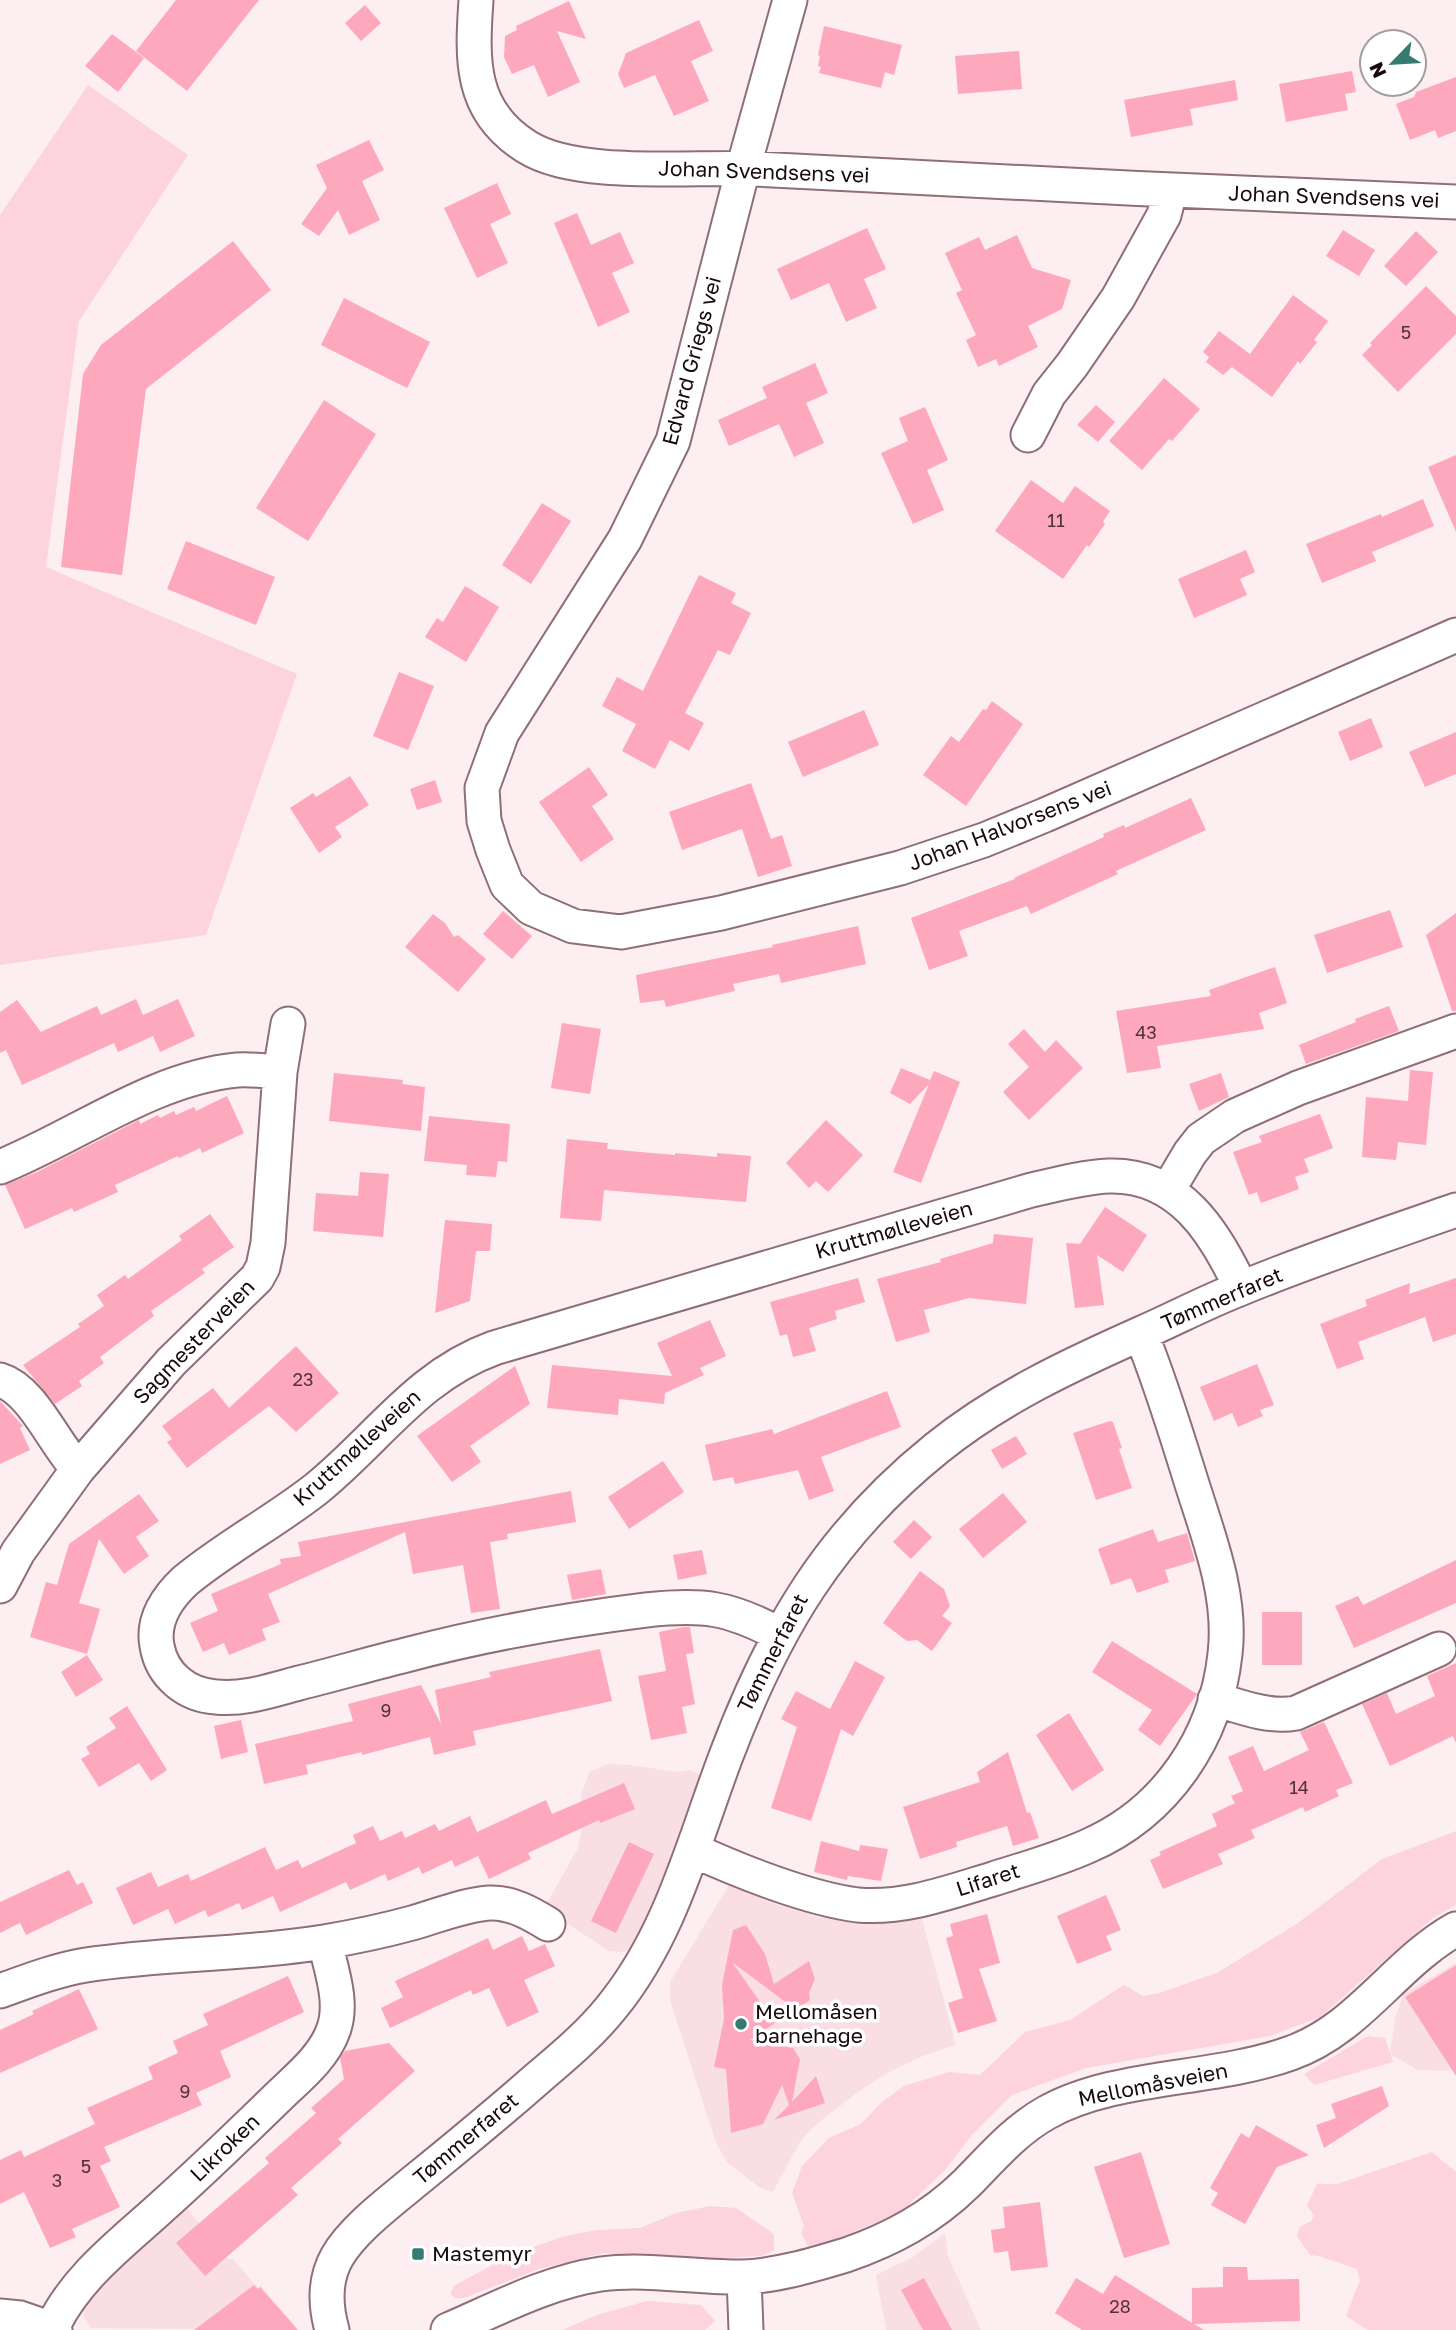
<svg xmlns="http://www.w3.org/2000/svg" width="1456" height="2330" viewBox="0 0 1456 2330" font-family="'Golos Text',sans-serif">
  <rect width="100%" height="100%" fill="#fdeef1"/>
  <path fill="#f9dfe4" d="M609,1764L630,1765L678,1772L690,1770L700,1775L651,1910L635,1945L623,1952L609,1951L544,1908L578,1848L582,1827L581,1796L589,1772Z
    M729,1885L778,1905L822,1918L861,1921L922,1919L956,2045L923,2056L891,2071L862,2089L814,2126L800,2142L773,2192L760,2188L727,2162L716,2143L670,2000V1982Z
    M1456,1963V2067L1445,2071L1418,2070L1390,2054L1395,2018L1403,1994Z
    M186,2207L228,2259H233L258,2288L261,2286L295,2326L290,2330L90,2328L84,2318L83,2307L94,2289Z
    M945,2233L948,2256L981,2330H886L876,2275L913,2257Z"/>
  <path fill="#fdd4dd" d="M88,85L188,155L79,321L46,567L297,674L206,935L0,965V215Z
    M1456,1831V1905L1433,1918L1320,2017L1270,2036L1086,2068L1012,2095L972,2135L945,2170L901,2212L814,2248L808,2246L801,2233L804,2226L792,2193L802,2166L829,2138L861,2124L882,2102L904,2086L949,2072L980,2075L1025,2032L1070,2020L1124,1985L1143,1996L1159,1993L1217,1973L1298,1923L1382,1859Z
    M1368,2036L1385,2038L1393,2062L1314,2085L1304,2074Z
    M1432,2152L1456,2172V2330H1368L1346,2316L1360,2280L1357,2269L1319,2256L1310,2255L1297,2236L1300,2227L1311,2221L1314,2216L1307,2205L1317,2184H1337Z
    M710,2206L736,2208L774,2234V2250L762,2256L677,2260L604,2253L539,2269L464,2298H455L450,2293L455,2285L515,2253L565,2236L597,2230L640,2228L676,2213Z
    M647,2301L701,2305L715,2321L705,2330H562L597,2315Z"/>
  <path fill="#fea8be" d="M176,0H259L187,91L136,51Z
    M569,1L586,39L557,31L580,82L548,97L534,65L512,74L504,57L505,36L517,30L516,26Z
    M365,5L381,23L361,41L345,23Z
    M699,20L713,51L691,61L709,101L674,116L655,75L624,88L618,74L626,53Z
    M824,26L902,45L894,75L885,72L881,88L819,73L821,67L818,66L820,56L818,55Z
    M112,34L144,58L118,92L85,66Z
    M1019,51L1022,89L958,94L955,56Z
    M1352,71L1356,92L1345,94L1348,110L1286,122L1279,84Z
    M1456,77V131L1438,138L1435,130L1410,140L1396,104L1414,97L1416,92Z
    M1235,80L1238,100L1190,109L1193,125L1131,137L1124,100Z
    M369,140L384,170L362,181L380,220L349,235L338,210L319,236L301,224L327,188L316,165Z
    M497,183L511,214L490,224L508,263L477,278L444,208Z
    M577,213L591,245L620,232L634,263L612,273L630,312L598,327L554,223Z
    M867,228L886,269L864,279L877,308L846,322L829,283L791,300L777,269Z
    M1343,230L1375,250L1359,276L1326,256Z
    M1416,231L1438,252L1406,286L1384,266Z
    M1017,235L1032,268L1071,280L1062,309L1028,326L1038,347L999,366L996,359L978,367L966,340L976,335L956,293L962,290L945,253L979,237L985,250Z
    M233,241L271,290L146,389L122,575L61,567L83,374L101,345Z
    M1426,286L1456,316V334L1398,392L1362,355L1372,345L1370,343Z
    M1293,295L1328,321L1314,340L1317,342L1300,364L1298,361L1272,397L1232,367L1223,375L1206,362L1209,357L1203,352L1219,331L1250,354Z
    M344,298L430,342L407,388L321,345Z
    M815,363L828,393L806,403L824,443L794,457L779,424L729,446L718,420L767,398L762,387Z
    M1164,378L1200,409L1172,441L1169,439L1142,470L1109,441Z
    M324,400L376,434L308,541L256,508Z
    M1096,405L1115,422L1098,442L1077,425Z
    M925,407L948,460L927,470L944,510L913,524L881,453L908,441L899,418Z
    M1456,455V532L1428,467Z
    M1031,480L1063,503L1075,486L1110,511L1103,522L1105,524L1089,547L1087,545L1063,579L995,531Z
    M1423,499L1434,526L1372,552L1376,561L1322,583L1306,544L1381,514L1382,517Z
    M542,503L571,521L531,584L502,565Z
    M186,541L275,577L256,625L167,589Z
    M1246,550L1255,572L1240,579L1247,595L1194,618L1178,579Z
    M699,575L736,593L731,603L751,613L730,655L718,650L685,713L704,723L689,751L670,740L655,769L622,751L636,724L602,706L617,677L643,691Z
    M465,586L499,607L466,662L425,637L437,618L443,622Z
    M399,672L434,686L408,750L373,736Z
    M992,701L1023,724L966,806L923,775L951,736L959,742L983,709L986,710Z
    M864,710L879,745L803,777L788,742Z
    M1371,718L1383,747L1350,761L1338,732Z
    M1456,732V774L1425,787L1409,752Z
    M589,767L608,795L592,806L614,839L581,862L539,802Z
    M350,776L369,805L335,827L342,837L319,853L290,808L313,793L316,797Z
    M435,780L442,802L417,810L410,789Z
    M751,783L771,839L782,835L792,866L758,877L742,829L682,850L669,812Z
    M1191,798L1206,830L1116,871L1118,874L1031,914L1027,906L959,931L968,956L929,970L911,918L1015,879L1014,878L1104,837L1103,834L1124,825L1125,828Z
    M1390,910L1403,947L1327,973L1314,935Z
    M503,911L532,936L512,959L483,934Z
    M1456,913V1011H1452L1426,935Z
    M433,914L445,923L454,937L458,935L486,959L458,992L405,947Z
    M858,926L866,964L781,983L779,974L733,984L735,991L666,1007L664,1000L640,1003L636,975L773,947L772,945Z
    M1275,967L1287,1003L1259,1013L1264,1029L1157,1046L1161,1068L1127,1073L1116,1011L1211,996L1209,990Z
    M136,999L143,1015L178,999L195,1036L160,1052L153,1036L118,1052L114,1043L22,1085L6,1050L0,1053V1012L17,1000L41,1032L97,1006L101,1015Z
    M1389,1006L1399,1031L1306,1064L1299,1045L1356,1022L1355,1019Z
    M562,1023L601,1029L590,1094L551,1088Z
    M1024,1029L1045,1052L1056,1040L1083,1068L1029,1120L1003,1092L1029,1067L1008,1044Z
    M901,1068L930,1080L934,1071L960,1082L921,1183L893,1172L929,1084L910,1104L890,1093Z
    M1410,1070L1433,1072L1426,1145L1398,1142L1396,1160L1362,1157L1366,1097L1408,1101Z
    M334,1073L403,1080L402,1084L425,1087L421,1131L329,1121Z
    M1221,1073L1229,1097L1199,1111L1189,1084Z
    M227,1096L244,1133L202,1153L200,1148L179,1158L178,1156L115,1185L118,1192L74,1212L72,1208L25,1229L5,1185L37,1172L139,1120L140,1124L158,1115L160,1118L174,1111L176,1115L194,1107L196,1111Z
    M1320,1114L1333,1148L1304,1159L1309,1172L1295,1177L1299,1189L1261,1203L1257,1192L1249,1195L1233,1152L1262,1142L1259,1136Z
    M429,1116L510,1124L507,1162L498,1161L496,1177L466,1175L467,1165L424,1161Z
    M826,1120L863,1155L828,1192L816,1181L809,1188L786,1163Z
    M567,1139L608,1143L607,1149L675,1155V1153L717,1157V1153L751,1156L746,1202L604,1190L601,1221L560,1218Z
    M360,1172L389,1174L383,1237L313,1231L316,1193L358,1196Z
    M1105,1207L1147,1235L1123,1272L1097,1255L1104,1305L1075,1308L1066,1243L1080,1244Z
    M210,1214L234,1247L202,1269L205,1273L151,1311L154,1316L100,1357L104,1363L79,1381L82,1386L55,1404L23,1365L80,1327L78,1324L104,1306L97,1295L125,1275L128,1279L182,1240L179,1236Z
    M445,1220L492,1224L490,1251H476L470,1301L435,1313Z
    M994,1234L1033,1238L1026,1304L969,1298L924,1310L930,1332L896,1342L877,1279L941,1262L940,1259L993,1243Z
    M858,1278L865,1302L835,1311L837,1319L809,1328L816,1351L793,1357L787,1334L780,1336L770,1302Z
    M1456,1278V1334L1433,1342L1425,1317L1358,1342L1364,1359L1337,1369L1320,1324L1367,1306L1365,1300L1410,1283L1409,1294Z
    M710,1320L726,1356L700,1368L704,1375L665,1393L664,1404L619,1399L618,1415L547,1408L552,1365L672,1376L657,1343Z
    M296,1346L339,1393L296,1432L269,1406L187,1468L167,1442L172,1439L162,1426L213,1388L229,1408Z
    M1257,1364L1274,1405L1260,1410L1263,1416L1238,1427L1232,1413L1214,1421L1200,1387Z
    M515,1366L530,1404L470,1446L481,1462L452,1482L417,1436Z
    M887,1391L901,1427L821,1457L834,1491L809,1500L798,1470L735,1484L733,1477L713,1481L705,1445L772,1429L774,1434Z
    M0,1401L23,1426L20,1428L30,1450L0,1464Z
    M1110,1421L1113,1422L1122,1448L1119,1449L1132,1488L1096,1500L1073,1433Z
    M1016,1436L1027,1454L1002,1469L991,1450Z
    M663,1461L684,1492L629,1529L608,1497Z
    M571,1491L576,1522L507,1534L508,1539L490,1542L500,1609L471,1613L463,1565L413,1574L405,1532L268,1594L280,1622L262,1629L266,1640L229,1655L224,1643L203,1652L190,1623L218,1611L211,1594L281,1564L280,1559L301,1556L298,1542Z
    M1003,1493L1027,1522L983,1558L959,1529Z
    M139,1494L159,1521L136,1537L149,1556L124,1574L99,1539L79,1603L100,1609L87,1654L30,1637L46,1582L57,1585L69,1544Z
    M914,1520L932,1537L911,1559L893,1542Z
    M1153,1529L1158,1542L1187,1533L1195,1561L1165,1570L1169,1582L1137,1593L1131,1578L1111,1585L1098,1549Z
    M702,1550L707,1574L678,1580L673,1555Z
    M1456,1560V1603L1354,1648L1335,1606L1358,1596L1363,1605Z
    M601,1569L606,1594L572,1600L567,1575Z
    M920,1571L944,1589L950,1606L942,1616L952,1623L932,1651L917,1640L907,1641L883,1623Z
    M1262,1612H1302V1665H1262Z
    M684,1627H690L694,1653L686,1654L695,1704L682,1707L687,1733L651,1740L638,1676L666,1671L659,1632Z
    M1112,1641L1197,1694L1160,1746L1138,1730L1152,1710L1092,1672Z
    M600,1649L612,1701L473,1731L476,1745L434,1755L430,1737L362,1755V1752L306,1765L308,1774L264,1784L255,1744L353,1721L348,1704L421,1685L441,1724L435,1690L491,1677L489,1672Z
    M87,1655L103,1680L76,1697L61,1672Z
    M855,1661L885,1677L853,1736L841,1729L811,1821L771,1808L797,1727L781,1719L796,1691L830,1709Z
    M1456,1663V1743L1453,1736L1390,1766L1362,1704L1387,1693L1396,1714L1435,1696L1427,1676Z
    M127,1706L167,1770L151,1781L139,1763L99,1787L81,1759L90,1754L86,1747L116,1728L109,1718Z
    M1069,1713L1104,1770L1072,1791L1036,1735Z
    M241,1720L248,1752L221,1759L214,1726Z
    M1324,1722L1353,1783L1336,1790L1339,1796L1305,1812L1303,1807L1251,1830L1255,1838L1218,1854L1223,1864L1163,1889L1150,1860L1161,1855L1159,1852L1217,1826L1212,1814L1235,1803L1231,1796L1243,1791L1228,1757L1253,1746L1264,1771L1309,1750L1300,1732Z
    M1008,1752L1027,1813L1030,1812L1039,1838L1013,1846L1007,1826L956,1842L957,1847L920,1859L903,1807L980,1782L977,1772Z
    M624,1783L635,1809L600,1823L599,1820L528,1853L531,1859L489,1879L478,1856L455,1867L452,1860L422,1874L419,1867L388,1881L385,1874L350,1890L346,1882L280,1912L273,1896L242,1910L239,1903L208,1917L205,1910L175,1924L168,1909L133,1925L116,1888L151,1872L158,1887L188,1874L191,1881L265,1847L276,1870L298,1860L302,1868L356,1843L353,1835L373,1826L380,1841L402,1831L405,1838L435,1824L439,1831L470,1816L477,1832L546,1800L552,1814Z
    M821,1841L859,1851L860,1845L888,1849L881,1881L848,1876L847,1880L814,1872Z
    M629,1842L654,1854L616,1933L591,1921Z
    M69,1870L77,1885L83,1882L93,1903L26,1935L20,1923L0,1933V1902Z
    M1106,1895L1121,1930L1106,1936L1112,1950L1077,1964L1057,1916Z
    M987,1914L1000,1963L979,1969L997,2021L958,2033L948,2003L963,1998L946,1938L953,1936L950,1924Z
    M746,1925L765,1954L774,1984L809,1961L815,1979L809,1993L810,2000L796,2010L732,1962L775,2023L750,2040L793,2048L800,2059L792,2102L816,2076L825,2103L774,2120L789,2105L782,2085L763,2124L731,2133L726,2069L714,2067L724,2019L722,1985L733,1930Z
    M522,1936L529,1951L545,1944L555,1966L524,1980L539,2012L507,2027L489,1988L473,1995L471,1990L390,2028L381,2008L403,1997L395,1981L488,1938L493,1950Z
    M1456,1965V2076L1405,1997Z
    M288,1976L304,2012L220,2051L231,2077L196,2093L202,2105L104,2147L111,2161L100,2166L120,2207L72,2229L76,2237L50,2248L24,2192L0,2204V2160L21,2150L24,2157L95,2124L87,2108L153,2079L148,2067L178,2053L173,2041L208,2025L203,2014Z
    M79,1989L98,2029L0,2073V2030L34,2014L32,2011Z
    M389,2043L415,2071L338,2139L342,2143L291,2188L298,2195L205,2276L176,2243L269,2163L265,2158L316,2113L311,2108L344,2079L340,2058L345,2051Z
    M1382,2086L1389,2106L1324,2148L1316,2125L1336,2118L1331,2104Z
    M1256,2125L1309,2155L1277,2167L1245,2224L1211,2205L1218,2193L1210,2188L1241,2133L1249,2138Z
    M1141,2152L1170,2244L1124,2258L1094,2167Z
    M1040,2202L1048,2267L1011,2271L1008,2251L994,2253L991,2230L1005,2228L1003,2207Z
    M1223,2267H1247L1248,2280L1299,2279L1300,2321L1194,2324L1204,2330H1082L1055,2313L1076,2278L1103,2294L1115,2275L1192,2323V2288L1223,2287Z
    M924,2278L952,2330H923L901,2290Z
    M254,2285L258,2289L260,2287L298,2330H194Z"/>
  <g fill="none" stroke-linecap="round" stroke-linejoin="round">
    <defs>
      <path id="minor" d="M476,0C472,59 469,111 527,147C578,179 694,166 755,169C989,182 1222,193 1456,202
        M790,0L743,169L673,441L625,539L502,733L482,788L484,821L493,850L507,885L531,908L573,926L621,932L721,913L900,868L984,840L1045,815L1456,635
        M1028,435L1049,394L1072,365L1118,298L1164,215L1170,191
        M0,1167C77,1136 153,1078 237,1070C251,1069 265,1071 280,1072
        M1168,1190L1190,1153L1201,1139L1235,1116L1298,1088L1456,1031
        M0,1380C33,1390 54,1444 78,1469
        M0,1586L18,1552L78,1469L171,1362L257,1278L263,1267L268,1243L280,1072L288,1024
        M779,1634C728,1607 703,1604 646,1610C565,1620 485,1634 406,1655C370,1664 335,1674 299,1683C272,1690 244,1700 216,1697C186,1695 162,1675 157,1646C152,1620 167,1598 185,1581C226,1547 274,1522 316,1489C377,1440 417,1376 494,1348L1028,1191C1054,1185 1082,1177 1109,1176C1179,1174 1215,1232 1241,1288
        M1215,1699C1241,1707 1269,1718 1296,1713L1439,1649
        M693,1850C739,1871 809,1899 858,1905C904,1909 950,1892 993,1879C1024,1869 1057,1860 1088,1846C1166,1812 1216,1738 1225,1654C1232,1596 1209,1538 1192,1484C1176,1433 1161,1383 1141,1334
        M0,1991C28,1981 56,1970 86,1965C165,1953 245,1955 324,1942C354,1937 383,1931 412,1923C437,1916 463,1905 489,1903C511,1902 530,1913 548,1924
        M744,2277L746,2330
        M0,2316L20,2318L55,2330
        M52,2328C76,2276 125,2241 166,2203C203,2170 239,2135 275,2100C295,2080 323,2059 333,2031C344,2003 331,1970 325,1942
        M332,2330C325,2305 324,2280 337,2257C353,2229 391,2201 415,2181C457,2147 498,2113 538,2078C564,2056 590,2034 611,2008C671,1935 693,1843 726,1756C774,1629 830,1534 937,1448C999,1398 1070,1365 1142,1333C1176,1318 1208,1301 1242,1288C1312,1259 1385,1235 1456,1210
        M448,2330C497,2309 547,2282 601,2274C648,2268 695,2278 742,2277C776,2276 813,2265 846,2255C892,2239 931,2218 966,2184C991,2159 1014,2131 1046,2113C1115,2074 1214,2081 1291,2053C1359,2029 1395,1963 1456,1929"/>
    </defs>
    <use href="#minor" stroke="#8f6f76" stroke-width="37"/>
    <use href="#minor" stroke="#fff" stroke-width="33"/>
  </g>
  <g fill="#357b71" stroke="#fff" stroke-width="2.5">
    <circle cx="741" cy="2024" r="7"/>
    <rect x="411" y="2247" width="14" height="14" rx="3.5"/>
  </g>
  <g text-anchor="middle" stroke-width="7" stroke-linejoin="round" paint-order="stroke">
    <g font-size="18" fill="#503239">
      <text x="1406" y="339">5</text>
      <text x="1056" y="527">11</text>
      <text x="1146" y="1039">43</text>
      <text x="303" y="1386">23</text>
      <text x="386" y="1717">9</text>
      <text x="1299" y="1794">14</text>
      <text x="185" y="2098">9</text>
      <text x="86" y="2173">5</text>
      <text x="57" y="2187">3</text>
      <text x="1120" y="2313">28</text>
    </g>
    <g font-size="21" fill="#160a0d" stroke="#fff">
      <text transform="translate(764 172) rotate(2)" y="7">Johan Svendsens vei</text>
      <text transform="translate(1334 197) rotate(2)" y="7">Johan Svendsens vei</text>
      <text transform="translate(692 361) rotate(-75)" y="7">Edvard Griegs vei</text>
      <text transform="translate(1010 826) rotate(-21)" y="7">Johan Halvorsens vei</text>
      <text transform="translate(894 1230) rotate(-16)" y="7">Kruttmølleveien</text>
      <text transform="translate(1222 1299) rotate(-23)" y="7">Tømmerfaret</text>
      <text transform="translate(194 1342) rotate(-46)" y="7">Sagmesterveien</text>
      <text transform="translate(357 1448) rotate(-42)" y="7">Kruttmølleveien</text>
      <text transform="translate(773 1653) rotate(-63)" y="7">Tømmerfaret</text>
      <text transform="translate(988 1880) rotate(-18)" y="7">Lifaret</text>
      <text transform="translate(1153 2085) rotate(-11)" y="7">Mellomåsveien</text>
      <text transform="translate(466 2139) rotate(-40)" y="7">Tømmerfaret</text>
      <text transform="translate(225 2148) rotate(-44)" y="7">Likroken</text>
    </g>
    <g font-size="21" fill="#160a0d" stroke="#fff" text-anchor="start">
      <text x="755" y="2019">Mellomåsen<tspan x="755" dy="24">barnehage</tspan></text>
      <text x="432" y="2261">Mastemyr</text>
    </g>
  </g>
  <g transform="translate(1393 63) rotate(245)"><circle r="33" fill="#ffffff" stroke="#a29d9e" stroke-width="2"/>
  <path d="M0-5L12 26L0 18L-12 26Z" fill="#357b71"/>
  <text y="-10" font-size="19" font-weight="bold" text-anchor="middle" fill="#160a0d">N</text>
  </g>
</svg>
